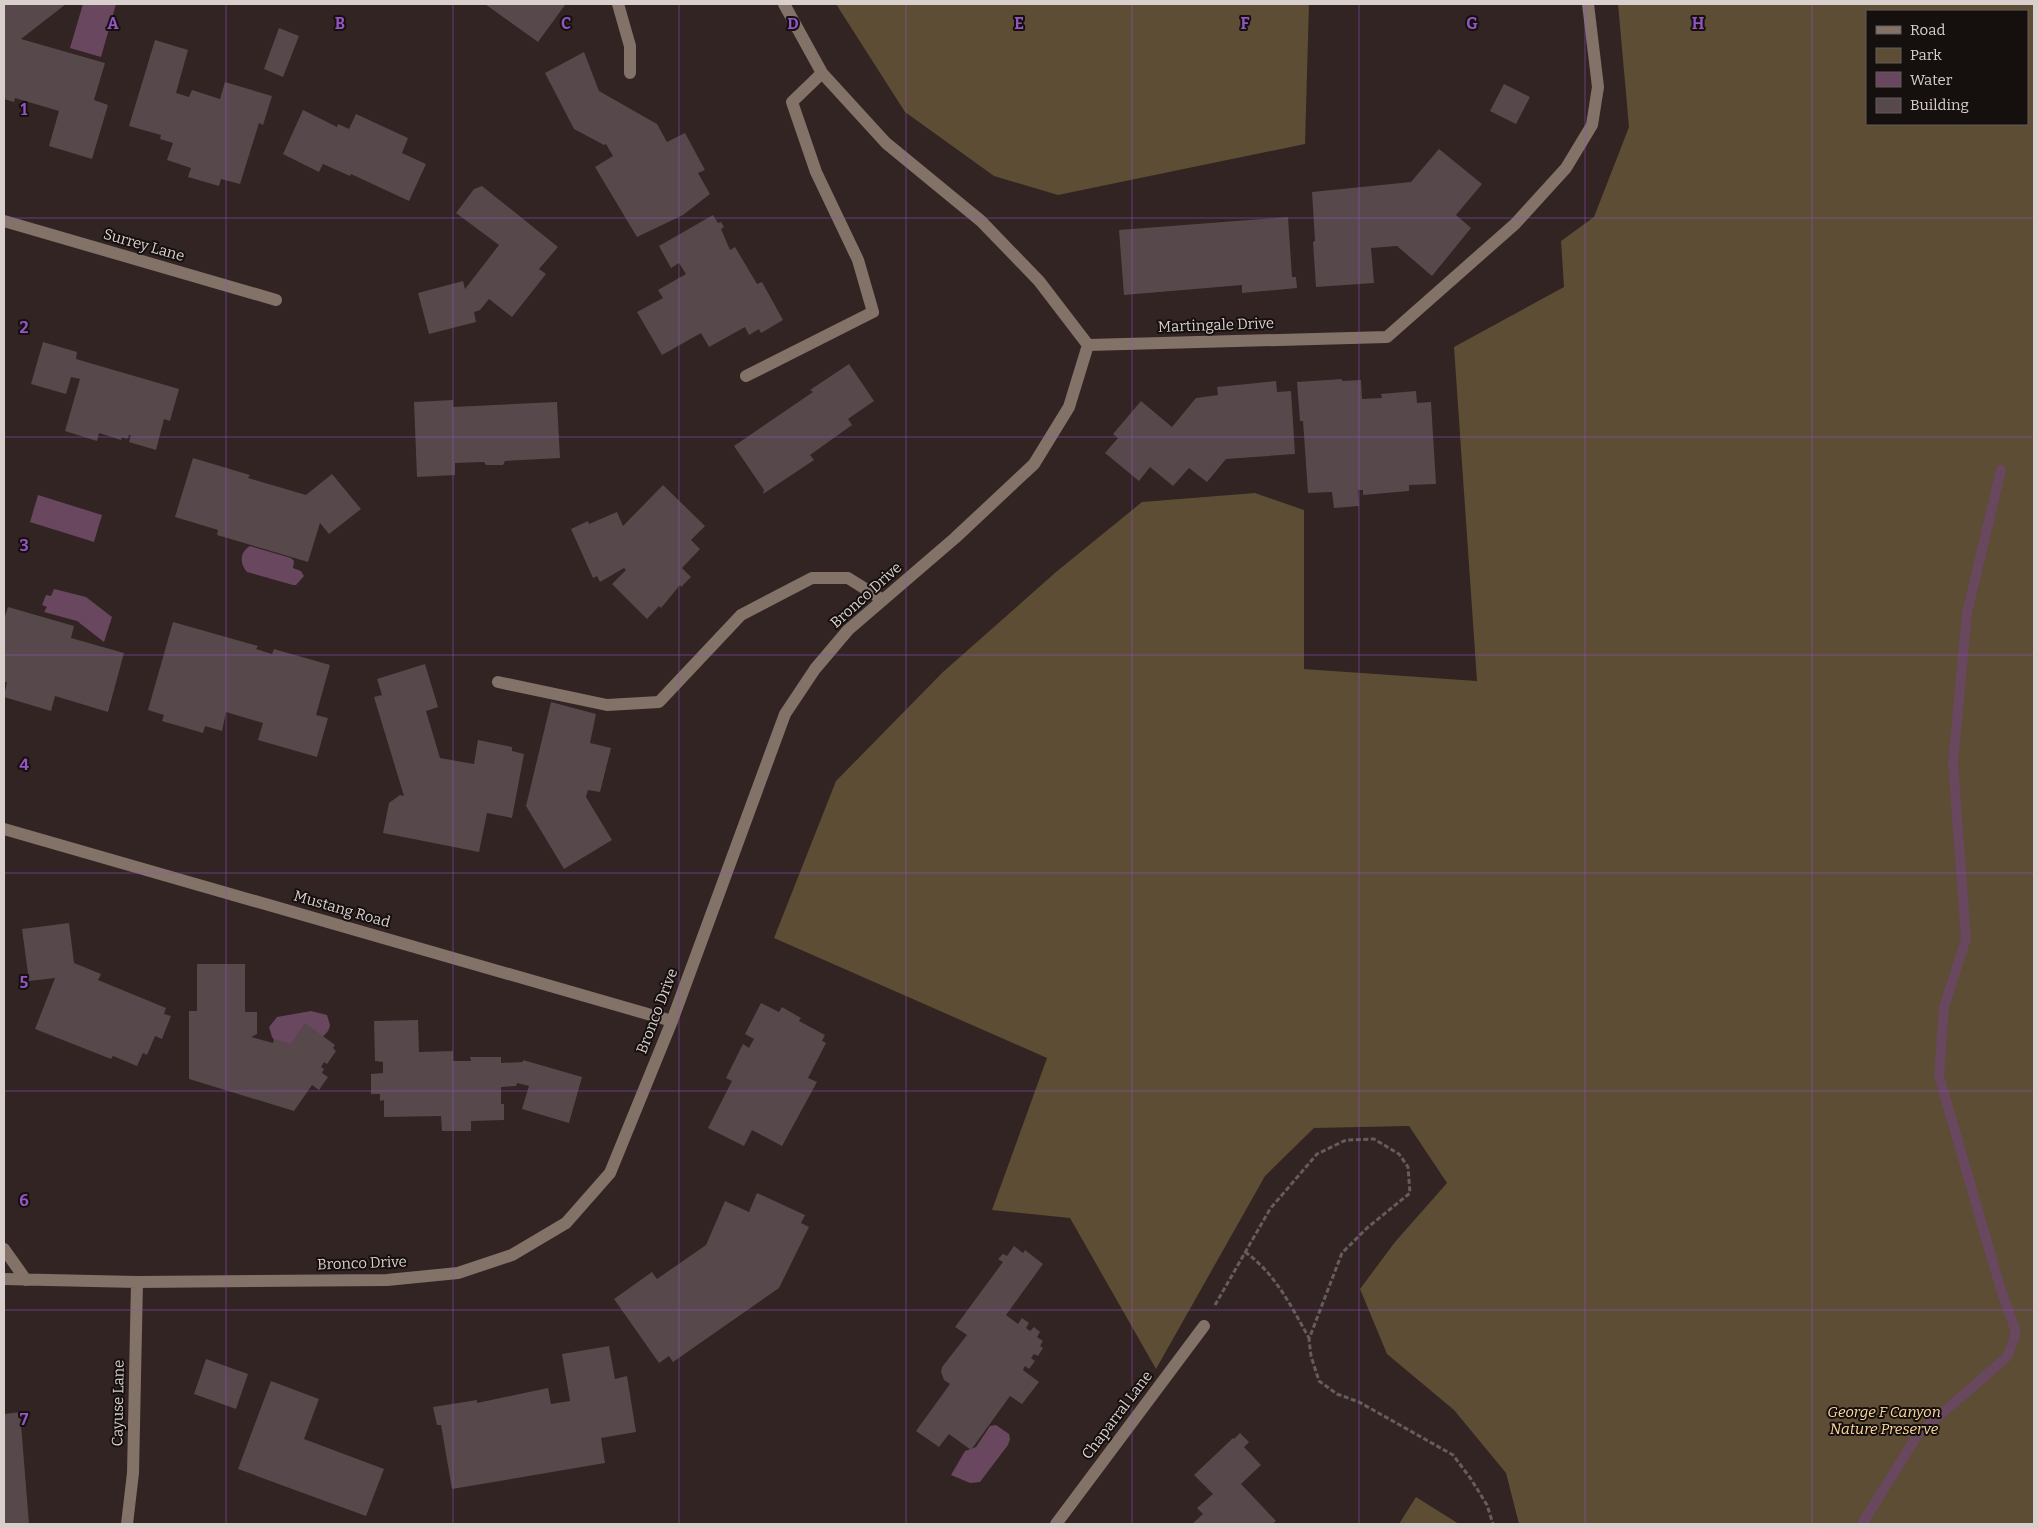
<svg xmlns="http://www.w3.org/2000/svg" width="2038" height="1528" viewBox="0 0 2038 1528" font-family="Bitter,serif">
  <rect width="100%" height="100%" fill="#312422"/>
  <path fill="#5c4d34" fill-rule="evenodd" d="M836,4H1309L1305,144L1058,195L994,176L905,112Z
    M1618,4H2034V1524H1519L1506,1473L1454,1410L1387,1354L1360,1289L1395,1242L1447,1183L1409,1126L1314,1128L1265,1176L1156,1369L1070,1218L992,1210L1047,1058L774,938L836,781L943,672L1056,572L1142,502L1255,493L1304,510V669L1477,681L1454,347L1564,287L1561,241L1594,217L1629,127ZM1867,11H2027V124H1867Z
    M1416,1497L1459,1524H1399Z"/>
  <path fill="#69475e" d="M83,4H116L101,57L70,48Z
    M38,495L102,515L94,542L30,522Z
    M250,546L291,558L294,561L293,568L301,571L304,576L296,585H293L247,572C239,563 240,552 250,546Z
    M54,589L86,597L112,617L104,642L77,621L44,612L47,607L42,605L46,595L51,596Z
    M311,1011L327,1015L330,1025C328,1044 294,1044 279,1046L272,1037L269,1027L277,1017Z
    M996,1425L1009,1434L1010,1439L1008,1445L980,1482L970,1483L951,1475L965,1451L976,1447L990,1426Z"/>
  <g fill="none" stroke-linecap="round" stroke-linejoin="round">
    <path stroke="#69475e" stroke-width="10" d="M1862,1524L1918,1434L2008,1356L2016,1332L2001,1290L1939,1076L1944,1007L1966,939L1953,763L1967,613L2001,470"/>
  </g>
  <path fill="#57484b" d="M4,4H66L21,39L105,63L94,100L108,105L92,159L49,146L59,111L15,98L14,102L4,99Z
    M485,4H563L565,5L538,42Z
    M279,28L299,36L283,77L264,69Z
    M155,40L188,50L176,93L189,97L192,90L220,99L225,82L272,96L263,125L259,123L240,184L221,179L219,186L188,177L191,168L167,160L173,143L160,139L161,135L129,126Z
    M584,52L599,91L657,124L667,142L685,133L705,170L698,173L710,194L683,215L637,237L595,167L613,156L606,144L604,145L574,129L545,73Z
    M1504,84L1530,97L1516,124L1490,111Z
    M303,110L337,127L338,124L349,129L356,114L408,138L402,153L426,164L409,201L351,174L350,176L323,164L319,172L283,154Z
    M1439,149L1482,184L1456,215L1471,228L1432,276L1397,246L1371,248L1374,283L1316,287L1313,242L1315,241L1312,192L1411,182Z
    M482,186L558,247L539,269L546,274L512,317L489,299L480,310L474,312L476,322L429,334L418,293L463,281L465,289L499,245L456,213L474,189Z
    M713,215L718,223L721,222L724,227L721,229L730,250L735,247L757,284L762,282L783,320L761,333L759,329L749,335L745,327L709,347L701,333L662,355L637,312L663,298L658,290L686,274L679,263L671,268L659,246Z
    M1288,217L1292,277H1296L1297,288L1242,293V285L1124,295L1119,230Z
    M43,342L77,352L76,359L179,389L170,421L164,419L156,450L129,442L131,435H129L127,439L122,437L121,440L99,433L97,441L65,431L80,379L71,377L66,394L31,384Z
    M849,364L874,401L848,419L852,425L810,455L814,460L763,494L764,490L734,446L813,392L810,390Z
    M1342,379V381L1361,380L1362,399L1382,398L1381,394L1416,391L1417,403L1431,402L1436,484L1409,485V491L1363,495V490H1358L1359,506L1334,508L1332,492L1308,493L1303,421H1300L1297,382Z
    M1276,381L1277,392L1291,391L1295,454L1226,459L1207,482L1189,468L1173,486L1150,467L1139,481L1105,453L1118,438L1113,434L1141,401L1172,427L1196,398L1218,395L1217,387Z
    M453,400V407L557,402L560,458L505,461L503,465H486L484,462L455,463V475L417,477L414,402Z
    M193,458L250,475L248,478L306,495L332,474L361,509L329,534L320,523L308,562L217,535L218,530L175,517Z
    M663,485L705,526L691,540L700,549L682,568L691,577L681,587L680,585L661,608L659,606L647,619L612,584L626,570L624,568L600,582L597,576L593,578L571,529L588,521L589,524L617,512L623,526Z
    M8,607L74,626L71,638L124,653L108,712L55,696L51,711L4,697L7,682H4V619Z
    M173,622L258,646L256,649L272,654L274,649L330,665L316,715L328,718L317,757L258,740L263,723L226,712L222,731L205,726L203,733L162,721L164,715L148,710Z
    M425,664L438,707L426,711L440,758L474,764L478,740L512,747V751L524,754L512,818L487,813L479,852L383,833L389,803L400,795L404,796L374,697L382,695L377,679Z
    M551,702L596,714L590,743L611,748L600,792L588,790L586,797L612,840L564,869L526,806Z
    M69,923L74,963L101,974L98,980L166,1008L164,1014L171,1016L162,1039L155,1036L147,1055L143,1053L137,1066L113,1056L111,1059L35,1029L55,978L29,981L22,929Z
    M197,964H245V1012H257V1034L251,1037L273,1043L274,1039L291,1044L305,1023L335,1045L333,1048L336,1051L327,1064L324,1062L321,1067L324,1069L322,1073L328,1077L319,1090L312,1085L294,1111L189,1079V1011H197Z
    M761,1003L779,1012L782,1007L801,1018L799,1021L825,1035L822,1041L826,1043L808,1078L817,1082L782,1146L752,1130L744,1146L708,1128L732,1081L726,1078L743,1044L749,1048L754,1039L745,1034Z
    M418,1020L419,1052L453,1051V1061H471L470,1057H501V1063L523,1062V1060L582,1077L569,1123L522,1109L529,1086L517,1083L516,1086L501,1087V1104H504V1120L471,1121V1131H442L441,1116L384,1117V1100L380,1101V1094H371V1074L383,1073V1062L375,1061L374,1021Z
    M757,1193L805,1215L801,1223L809,1227L779,1288L673,1362L669,1356L659,1363L614,1299L652,1272L657,1279L706,1245L725,1201L749,1212Z
    M1014,1246L1023,1253L1025,1250L1043,1264L1006,1315L1018,1324L1022,1318L1029,1323L1026,1328L1030,1331L1034,1327L1040,1332L1037,1337L1043,1341L1040,1346L1043,1348L1038,1356L1034,1354L1031,1358L1035,1361L1029,1369L1025,1366L1023,1370L1039,1382L1022,1404L1010,1396L971,1450L949,1434L939,1447L916,1431L950,1384L944,1380L941,1372L942,1367L967,1335L955,1327L1003,1262L998,1259L1003,1254L1007,1256Z
    M609,1346L615,1379L627,1376L636,1432L601,1438L605,1463L452,1489L441,1425H437L433,1407L477,1400V1403L548,1388L551,1404L570,1401L562,1354Z
    M206,1359L248,1374L236,1409L194,1394Z
    M271,1381L319,1399L304,1439L384,1469L366,1516L238,1469Z
    M20,1412L29,1524H4V1414Z
    M1240,1433L1249,1442L1244,1447L1261,1465L1241,1484L1276,1521L1272,1524H1192L1203,1514L1197,1508L1213,1494L1194,1475L1233,1438L1234,1439Z"/>
  <g fill="none" stroke-linecap="round" stroke-linejoin="round">
    <path stroke="#675c5a" stroke-width="3" stroke-dasharray="5 2.5" stroke-linecap="butt" d="M1245,1252C1275,1273 1291,1306 1309,1338
      M1215,1305L1270,1209L1317,1154L1346,1140L1374,1139L1399,1154L1408,1167L1410,1193L1367,1228L1342,1253L1309,1339L1311,1356L1319,1381L1337,1394L1359,1402L1453,1455L1471,1479L1487,1505L1493,1524"/>
    <path stroke="#837268" stroke-width="12" d="M618,4L630,46V73
      M784,4L822,73L886,143L981,221L1039,281L1088,345
      M4,221L276,300
      M1088,345L1387,337L1515,224L1566,168L1592,125L1598,87L1588,4
      M746,376L873,312L858,260L816,172L792,102L822,73
      M498,682L607,705L659,702L741,615L812,578H848L883,600
      M4,829L672,1021
      M4,1249L26,1280
      M4,1279L137,1282L387,1280L458,1273L512,1255L566,1223L610,1173L672,1021L785,714L815,669L848,630L955,538L1034,464L1069,407L1088,345
      M127,1524L133,1473L137,1282
      M1056,1524L1204,1326"/>
  </g>
  <path fill="none" stroke="#9255c3" stroke-width="1" stroke-opacity="0.55" d="M226,4V1524M453,4V1524M679,4V1524M906,4V1524M1132,4V1524M1359,4V1524M1585,4V1524M1812,4V1524M4,218H2034M4,437H2034M4,655H2034M4,873H2034M4,1091H2034M4,1310H2034"/>
  <g text-anchor="middle" stroke-width="4" stroke-linejoin="round" paint-order="stroke">
    <g font-size="15" fill="#d9d0ce" stroke="#150f0e">
      <text transform="translate(144 245) rotate(16)" y="5">Surrey Lane</text>
      <text transform="translate(1216 325) rotate(-2)" y="5">Martingale Drive</text>
      <text transform="translate(866 595) rotate(-42)" y="5">Bronco Drive</text>
      <text transform="translate(342 909) rotate(16)" y="5">Mustang Road</text>
      <text transform="translate(657 1011) rotate(-69)" y="5">Bronco Drive</text>
      <text transform="translate(362 1263) rotate(-2)" y="5">Bronco Drive</text>
      <text transform="translate(118 1403) rotate(-89)" y="5">Cayuse Lane</text>
      <text transform="translate(1117 1415) rotate(-53)" y="5">Chaparral Lane</text>
    </g>
    <g font-size="15" font-style="italic" fill="#fed89c" stroke="#150f0e">
      <text x="1884" y="1417">George F Canyon<tspan x="1884" dy="17">Nature Preserve</tspan></text>
    </g>
  </g>
  <g font-size="16" text-anchor="middle" font-weight="bold" fill="#9255c3" stroke="#150f0e" stroke-width="4" stroke-linejoin="round" paint-order="stroke">
    <text x="113" y="29">A</text>
    <text x="340" y="29">B</text>
    <text x="566" y="29">C</text>
    <text x="793" y="29">D</text>
    <text x="1019" y="29">E</text>
    <text x="1245" y="29">F</text>
    <text x="1472" y="29">G</text>
    <text x="1698" y="29">H</text>
    <text x="24" y="115">1</text>
    <text x="24" y="333">2</text>
    <text x="24" y="551">3</text>
    <text x="24" y="770">4</text>
    <text x="24" y="988">5</text>
    <text x="24" y="1206">6</text>
    <text x="24" y="1425">7</text>
  </g>
  <rect width="2038" height="1528" fill="none" stroke="#d9d0ce" stroke-width="10"/>
  <rect x="1866" y="10" width="162" height="115" fill="#150f0e" stroke="#635c5b"/>
  <rect x="1876" y="26" width="25" height="8" fill="#837268" stroke="#635c5b"/>
  <text x="1910" y="35" font-size="15" fill="#d9d0ce">Road</text>
  <rect x="1876" y="48" width="25" height="15" fill="#5c4d34" stroke="#635c5b"/>
  <text x="1910" y="60" font-size="15" fill="#d9d0ce">Park</text>
  <rect x="1876" y="72" width="25" height="15" fill="#69475e" stroke="#635c5b"/>
  <text x="1910" y="85" font-size="15" fill="#d9d0ce">Water</text>
  <rect x="1876" y="98" width="25" height="15" fill="#57484b" stroke="#635c5b"/>
  <text x="1910" y="110" font-size="15" fill="#d9d0ce">Building</text>
</svg>
